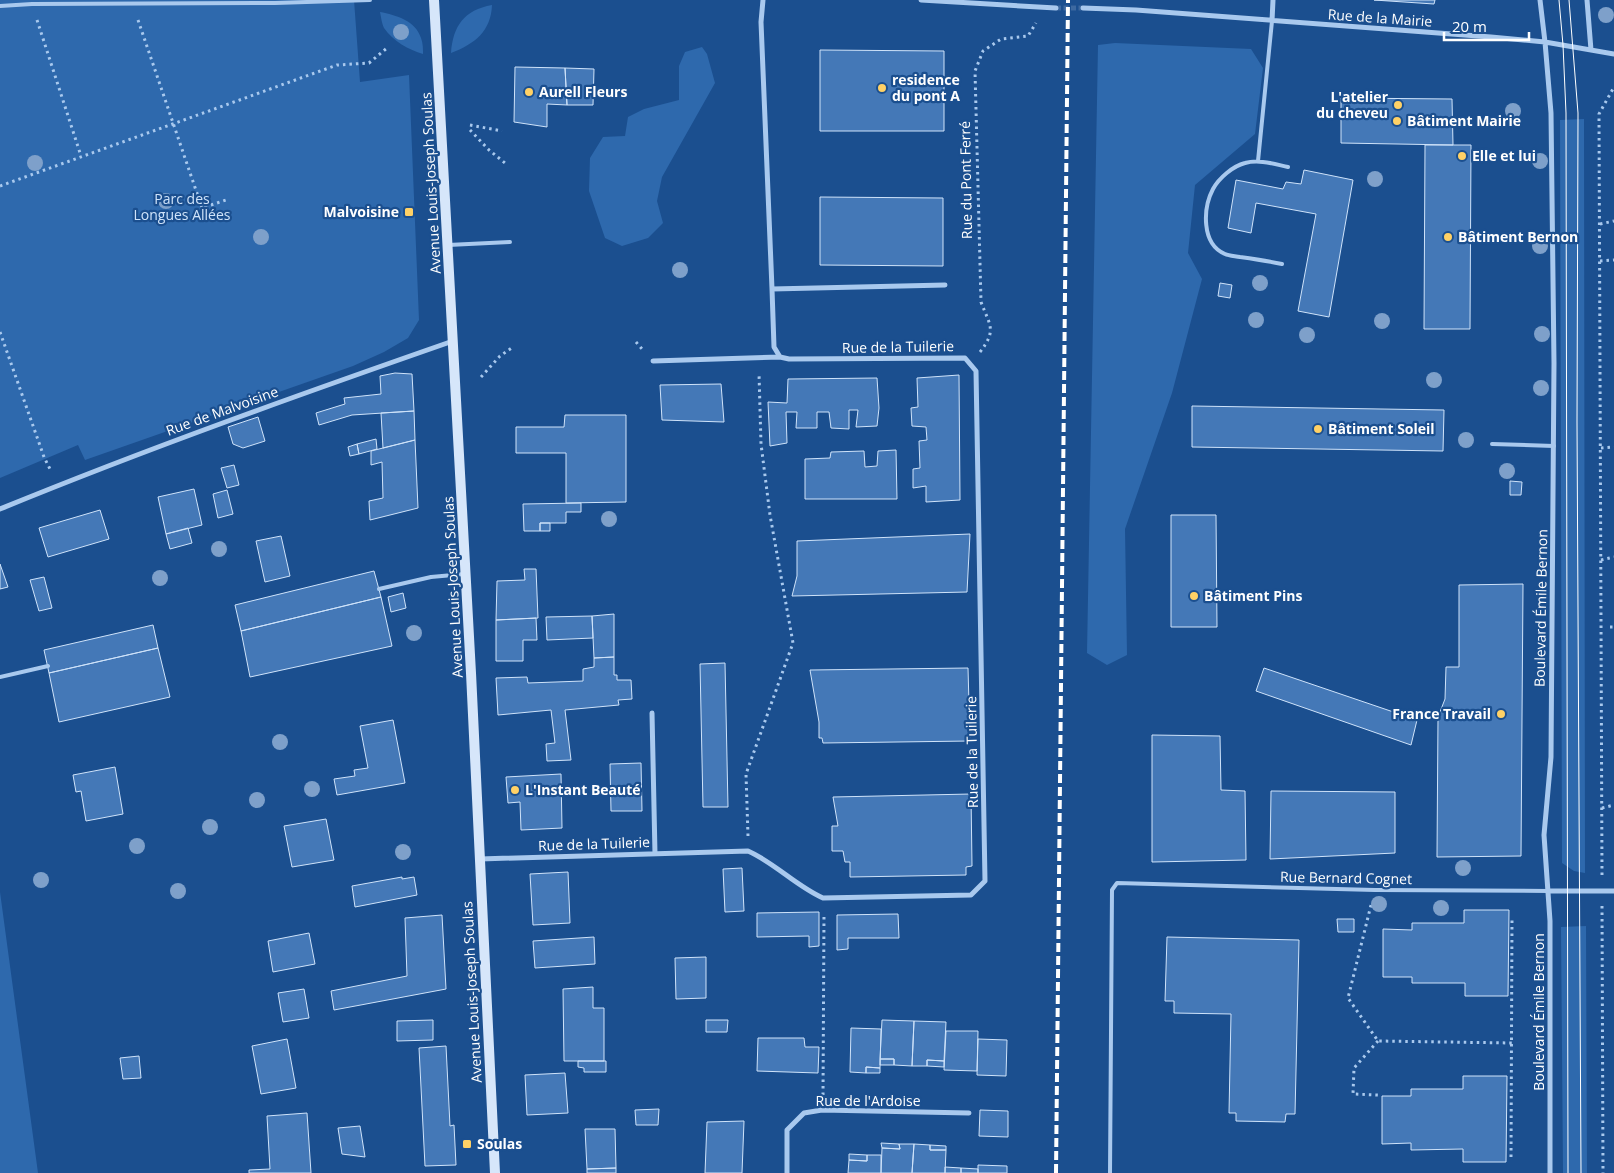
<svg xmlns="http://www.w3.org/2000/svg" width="1614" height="1173" viewBox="0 0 1614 1173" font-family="'Open Sans',sans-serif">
  <rect width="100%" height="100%" fill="#1b4f8f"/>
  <path fill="#2e69ad" d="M0,0H354L360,82L409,75L419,320L408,338L384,352L353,366L85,460L78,445L0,478Z
    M492,5C491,31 475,44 451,53C453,26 464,10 492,5Z
    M380,12C396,15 416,21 421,38C423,43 423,49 423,54C409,50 393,41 384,28C382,24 381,17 380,12Z
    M1115,43L1251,49L1263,68L1255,134L1195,185L1188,253L1202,279L1172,393L1125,529L1127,655L1107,665L1087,653L1098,45Z
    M702,47L707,54L715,83L662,177L657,201L663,223L648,238L622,246L605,238L589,191L590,158L603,137L625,136L628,117L644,109L679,100V66L685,52Z
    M1584,119L1585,873L1574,871L1562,863L1560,120Z
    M0,892L38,1173H0Z
    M1586,926L1587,1173H1563L1561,927Z"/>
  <path fill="#4478b7" stroke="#cfe3fa" d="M1374,0H1435L1434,4Z
    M820,50L944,51V131H820Z
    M515,67L565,68L567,105L547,104V127L514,122Z
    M565,68L594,69L593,105H567Z
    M1341,98L1452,99L1453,145L1341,143Z
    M1425,145H1471L1470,329H1424Z
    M1304,170L1353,180L1329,317L1298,311L1316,214L1256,203L1251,233L1228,228L1236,180L1283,189L1286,182L1301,184Z
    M820,197L943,198V266L820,265Z
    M1220,283L1232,285L1230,298L1218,296Z
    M395,373L412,374L414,411L352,415L319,425L316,413L345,404L344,398L381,394L380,376Z
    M959,375L960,500L926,502V486L913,488V469L920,468L919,441L927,440L926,427L912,426L911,408L918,407L917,378Z
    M877,378L879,408L877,426L856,427L858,410H849V429L831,428L829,412H817V428H796L797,412H786L787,443L770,446L768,402L787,403L788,379Z
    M721,384L724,422L662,420L660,385Z
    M1192,406L1444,410L1443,451L1192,447Z
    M414,411L415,440L383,448L381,413Z
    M565,415H626V502L566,503V453H516V427H564Z
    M258,417L265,441L243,448L233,444L228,427Z
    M376,439L377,449L359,454L357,444Z
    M415,440L418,508L370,520L369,501L383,498L382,462L371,465V451Z
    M357,444L359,454L350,456L348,447Z
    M896,450L897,499H805V459L830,458L831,452L864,451L865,467L877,466L878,451Z
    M234,465L239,485L227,488L221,468Z
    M1510,481L1522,482L1521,495H1510Z
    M194,489L202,525L166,534L158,497Z
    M227,490L233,514L218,518L213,494Z
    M581,503V512H566V523H540V531H524L523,504Z
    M100,510L109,539L48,557L39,528Z
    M1171,515H1216L1217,627H1171Z
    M540,523H550V531H540Z
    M188,528L192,543L170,549L166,534Z
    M970,534L967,592L792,596L797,576V541Z
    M281,536L290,576L265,582L256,541Z
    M0,564L8,587L0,589Z
    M524,569H536L538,618L496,620L497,581L525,580Z
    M374,571L381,597L241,631L235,605Z
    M44,577L52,608L39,611L30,580Z
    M1523,584L1521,856L1437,857L1438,717L1445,699L1446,667H1459V585Z
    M403,593L406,608L391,612L388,597Z
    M381,597L392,646L250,677L241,631Z
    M614,614V657L594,658L592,616Z
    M592,616L593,638L547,640L546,617Z
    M536,618L537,640H523V661H496V620Z
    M153,625L158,648L49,673L44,650Z
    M158,648L170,697L59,722L49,673Z
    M614,657V675H617V680H631L632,699L618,700L619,705L565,710L571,760L547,761L546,744L555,743L551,710L498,715L496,678L527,677L528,683L583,681V669L594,667V658Z
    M725,663L728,807H703L700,664Z
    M968,668L970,741L823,743L822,738H819V722L810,670Z
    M1264,668L1417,720L1411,745L1256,691Z
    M393,720L405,783L337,795L334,779L355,776L354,770L368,768L360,726Z
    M1152,735L1220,736L1221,790L1245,791L1246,860L1152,862Z
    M641,763L642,811H611L610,764Z
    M115,767L123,814L86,821L81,791L76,792L73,775Z
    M561,774L562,828L521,830L520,802L508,803L506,777Z
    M1271,791L1395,792V853L1270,859Z
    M971,794L972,866L966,867V875L850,877V862H845L843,851H832V826H838L833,797Z
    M326,819L334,860L292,867L284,826Z
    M742,868L744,911L725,912L723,869Z
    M568,872L570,923L533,925L530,874Z
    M402,877V879L414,877L417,895L355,907L352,886Z
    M1464,910H1509L1508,996H1465V983H1412V977H1383V929L1412,930V923H1464Z
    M819,912V946L809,947V936L757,937V913Z
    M898,914L899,938H848V949L837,950V915Z
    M442,915L446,989L334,1010L331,991L407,976L405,918Z
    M1337,919H1354V932H1338Z
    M309,933L315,964L273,972L268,941Z
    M594,937L595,964L535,968L533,941Z
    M1167,937L1299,940L1295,1114H1286L1285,1122L1236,1121V1113H1229L1231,1014L1174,1013V1001H1165Z
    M706,957V998L676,999L675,958Z
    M593,987V1008H604V1061H564L563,989Z
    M304,989L309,1018L283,1022L278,993Z
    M433,1020V1040L397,1041V1021Z
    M706,1020H728L727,1032H706Z
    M882,1020L914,1021L912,1066L894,1065V1059H880Z
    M914,1021L946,1022L944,1061L927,1060V1066H912Z
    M851,1028L881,1029L880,1068L866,1067V1073L850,1072Z
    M946,1031H978L977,1071L944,1070Z
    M758,1038H804L805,1047H819L818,1073L757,1071Z
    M287,1039L296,1088L261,1094L252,1046Z
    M978,1039L1007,1040L1006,1076L977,1075Z
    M446,1046L450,1126L454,1125L456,1165L425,1166L419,1048Z
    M139,1056L141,1078L123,1079L120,1058Z
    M880,1059H894V1065H880Z
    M927,1060L944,1061V1067L927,1066Z
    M578,1061H606V1072H584V1068L578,1067Z
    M866,1067L880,1068V1073H866Z
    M565,1073L568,1113L527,1115L525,1075Z
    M1463,1076H1507L1506,1162H1463V1149L1411,1150V1143L1382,1144V1096H1411V1089H1463Z
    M659,1109L658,1125H636L635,1110Z
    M980,1110L1008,1111V1137L979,1136Z
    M307,1113L311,1173H249V1170L270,1169L267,1116Z
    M744,1121L742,1173H705L707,1122Z
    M360,1126L365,1157L342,1154L338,1128Z
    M585,1129H615L616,1168L587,1169Z
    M881,1143L899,1144L900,1149L882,1148Z
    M899,1144H914L912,1173H881L882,1148L900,1149Z
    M914,1144L930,1145V1150H946L945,1173H912Z
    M930,1145L946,1146V1150H930Z
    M849,1154L867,1155V1161L849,1160Z
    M867,1155H881V1173H848L849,1160L867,1161Z
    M978,1165L1007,1166V1173H978Z
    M945,1167L961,1168V1173H945Z
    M616,1168V1173H587V1169Z
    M961,1168L978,1169V1173H961Z"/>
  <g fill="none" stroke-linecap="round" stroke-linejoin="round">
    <path stroke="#3d69a0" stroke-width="5" stroke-dasharray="5 2.5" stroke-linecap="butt" d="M1056,8H1083"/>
    <path stroke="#a9c9ee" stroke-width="3" stroke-dasharray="2.5 4" stroke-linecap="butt" d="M37,20L81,156
      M138,20L202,208L226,200
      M470,125L502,131
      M470,130L489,150L505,163
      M0,186L337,65L369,63L387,48
      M1600,224L1614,221
      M1600,261L1614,260
      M0,332L44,457L51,471
      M636,342L642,349
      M980,352C997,330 990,326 981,302L975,71L983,51L1001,39L1028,36L1036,23
      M481,377L500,356L513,347
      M1601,448L1614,447
      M1601,560L1614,557
      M1610,627H1614
      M1602,808L1614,805
      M748,836L746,774L793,643L770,515L761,444L759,373
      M1602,875L1599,114L1614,87
      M1371,905L1348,998L1378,1041L1512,1043
      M1602,906L1603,1173
      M1378,1041L1354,1068L1353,1094L1378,1095
      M823,1095L824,913
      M1511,1157L1512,917"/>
    <path stroke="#a9c9ee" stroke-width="4" d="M0,6L32,4L275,3L370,0
      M1258,161L1272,21
      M448,245L510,242
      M1282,264C1268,261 1254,259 1240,257C1235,256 1229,256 1225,254C1201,244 1203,208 1213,189C1219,178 1233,166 1245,163C1259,159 1274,164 1288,167
      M1492,444L1554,446
      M379,589L431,577L464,574
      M0,677L48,666
      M1110,1173L1112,890L1117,883L1375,890L1549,891"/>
    <path stroke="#a9c9ee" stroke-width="5" d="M763,0L761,22L772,289L945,285
      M921,0L1056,8
      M1540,0L1545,42L1551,113L1554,363L1551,757L1544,835L1550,921V1173
      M1587,0L1591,50
      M1083,8L1136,10L1491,37L1545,42L1614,54
      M1272,21L1273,0
      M653,361L780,357
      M0,509C149,448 301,394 453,341
      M652,713L655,854
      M480,859L748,851C775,863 796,886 823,898L971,895L985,881L976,371L965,358L789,359L780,357L774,347L772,289
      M1549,891H1614
      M787,1173V1130L804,1113L822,1110L969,1113"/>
    <path stroke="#d6e6fa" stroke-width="10" d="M434,0L471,673L495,1173"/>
    <path stroke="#fff" stroke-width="1" d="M1559,0L1563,45L1566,113L1568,1173
      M1569,0L1578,113L1577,422L1581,1173"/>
    <path stroke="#fff" stroke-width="4" stroke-dasharray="9 4" stroke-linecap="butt" d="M1056,1173L1068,0"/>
  </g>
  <g fill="#7ea0ca">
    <circle cx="1606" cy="15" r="8"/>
    <circle cx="401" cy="32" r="8"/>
    <circle cx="1513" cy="111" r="8"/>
    <circle cx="1540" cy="161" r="8"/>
    <circle cx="35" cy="163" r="8"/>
    <circle cx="1375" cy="179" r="8"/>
    <circle cx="166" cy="201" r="8"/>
    <circle cx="261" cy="237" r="8"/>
    <circle cx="1540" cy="246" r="8"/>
    <circle cx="680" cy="270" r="8"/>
    <circle cx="1260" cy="283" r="8"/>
    <circle cx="1256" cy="320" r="8"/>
    <circle cx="1382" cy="321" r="8"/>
    <circle cx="1542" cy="334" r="8"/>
    <circle cx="1307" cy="335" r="8"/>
    <circle cx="1434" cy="380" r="8"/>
    <circle cx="1541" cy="388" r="8"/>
    <circle cx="1466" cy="440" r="8"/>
    <circle cx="1507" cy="471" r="8"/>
    <circle cx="609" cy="519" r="8"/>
    <circle cx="219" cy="549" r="8"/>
    <circle cx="160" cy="578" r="8"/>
    <circle cx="414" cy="633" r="8"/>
    <circle cx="280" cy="742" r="8"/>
    <circle cx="312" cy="789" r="8"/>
    <circle cx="257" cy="800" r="8"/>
    <circle cx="210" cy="827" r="8"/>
    <circle cx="137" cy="846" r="8"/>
    <circle cx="403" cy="852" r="8"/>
    <circle cx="1463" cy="868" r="8"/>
    <circle cx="41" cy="880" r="8"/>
    <circle cx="178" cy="891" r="8"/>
    <circle cx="1379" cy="904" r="8"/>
    <circle cx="1441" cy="908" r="8"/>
  </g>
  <g fill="#ffd166" stroke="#1b4f8f" stroke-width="2">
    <circle cx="882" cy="88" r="5"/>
    <circle cx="529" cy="92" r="5"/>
    <circle cx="1398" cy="105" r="5"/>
    <circle cx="1397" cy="121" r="5"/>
    <circle cx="1462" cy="156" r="5"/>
    <rect x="404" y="207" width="10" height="10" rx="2.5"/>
    <circle cx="1448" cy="237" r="5"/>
    <circle cx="1318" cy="429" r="5"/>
    <circle cx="1194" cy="596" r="5"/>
    <circle cx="1501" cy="714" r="5"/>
    <circle cx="515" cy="790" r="5"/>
    <rect x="462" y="1139" width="10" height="10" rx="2.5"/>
  </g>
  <g text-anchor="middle" stroke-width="4.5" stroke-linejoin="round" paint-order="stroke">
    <g font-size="14" fill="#fff" stroke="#1b4f8f">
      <text transform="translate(1380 18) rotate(4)" y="5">Rue de la Mairie</text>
      <text transform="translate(966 180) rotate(-91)" y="5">Rue du Pont Ferré</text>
      <text transform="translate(431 183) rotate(-93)" y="5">Avenue Louis-Joseph Soulas</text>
      <text transform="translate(898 347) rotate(-1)" y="5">Rue de la Tuilerie</text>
      <text transform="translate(222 411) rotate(-20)" y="5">Rue de Malvoisine</text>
      <text transform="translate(453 587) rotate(-93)" y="5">Avenue Louis-Joseph Soulas</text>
      <text transform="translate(1541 608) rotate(-89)" y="5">Boulevard Émile Bernon</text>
      <text transform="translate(972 752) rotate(-91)" y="5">Rue de la Tuilerie</text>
      <text transform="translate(594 844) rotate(-2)" y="5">Rue de la Tuilerie</text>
      <text transform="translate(1346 878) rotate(1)" y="5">Rue Bernard Cognet</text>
      <text transform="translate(472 992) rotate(-93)" y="5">Avenue Louis-Joseph Soulas</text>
      <text transform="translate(1539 1012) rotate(-90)" y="5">Boulevard Émile Bernon</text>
      <text x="868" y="1106">Rue de l'Ardoise</text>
    </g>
    <g font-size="14" font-weight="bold" fill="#fff" stroke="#1b4f8f" text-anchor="start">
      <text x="892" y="85">residence<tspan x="892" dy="16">du pont A</tspan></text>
      <text x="539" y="97">Aurell Fleurs</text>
      <text x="1388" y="102" text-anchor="end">L'atelier<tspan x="1388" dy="16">du cheveu</tspan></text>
      <text x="1407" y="126">Bâtiment Mairie</text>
      <text x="1472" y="161">Elle et lui</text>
      <text x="399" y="217" text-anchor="end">Malvoisine</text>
      <text x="1458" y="242">Bâtiment Bernon</text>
      <text x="1328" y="434">Bâtiment Soleil</text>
      <text x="1204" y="601">Bâtiment Pins</text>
      <text x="1491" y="719" text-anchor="end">France Travail</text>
      <text x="525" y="795">L'Instant Beauté</text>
      <text x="477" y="1149">Soulas</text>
    </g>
    <g font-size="14" fill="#cfe3fa" stroke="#1b4f8f">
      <text x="182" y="204">Parc des<tspan x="182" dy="16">Longues Allées</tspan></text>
    </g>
  </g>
  <path d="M1444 32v8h85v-8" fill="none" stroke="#ffffff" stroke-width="2.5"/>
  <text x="1452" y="32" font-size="15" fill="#ffffff" stroke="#1b4f8f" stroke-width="4" paint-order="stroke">20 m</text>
</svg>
